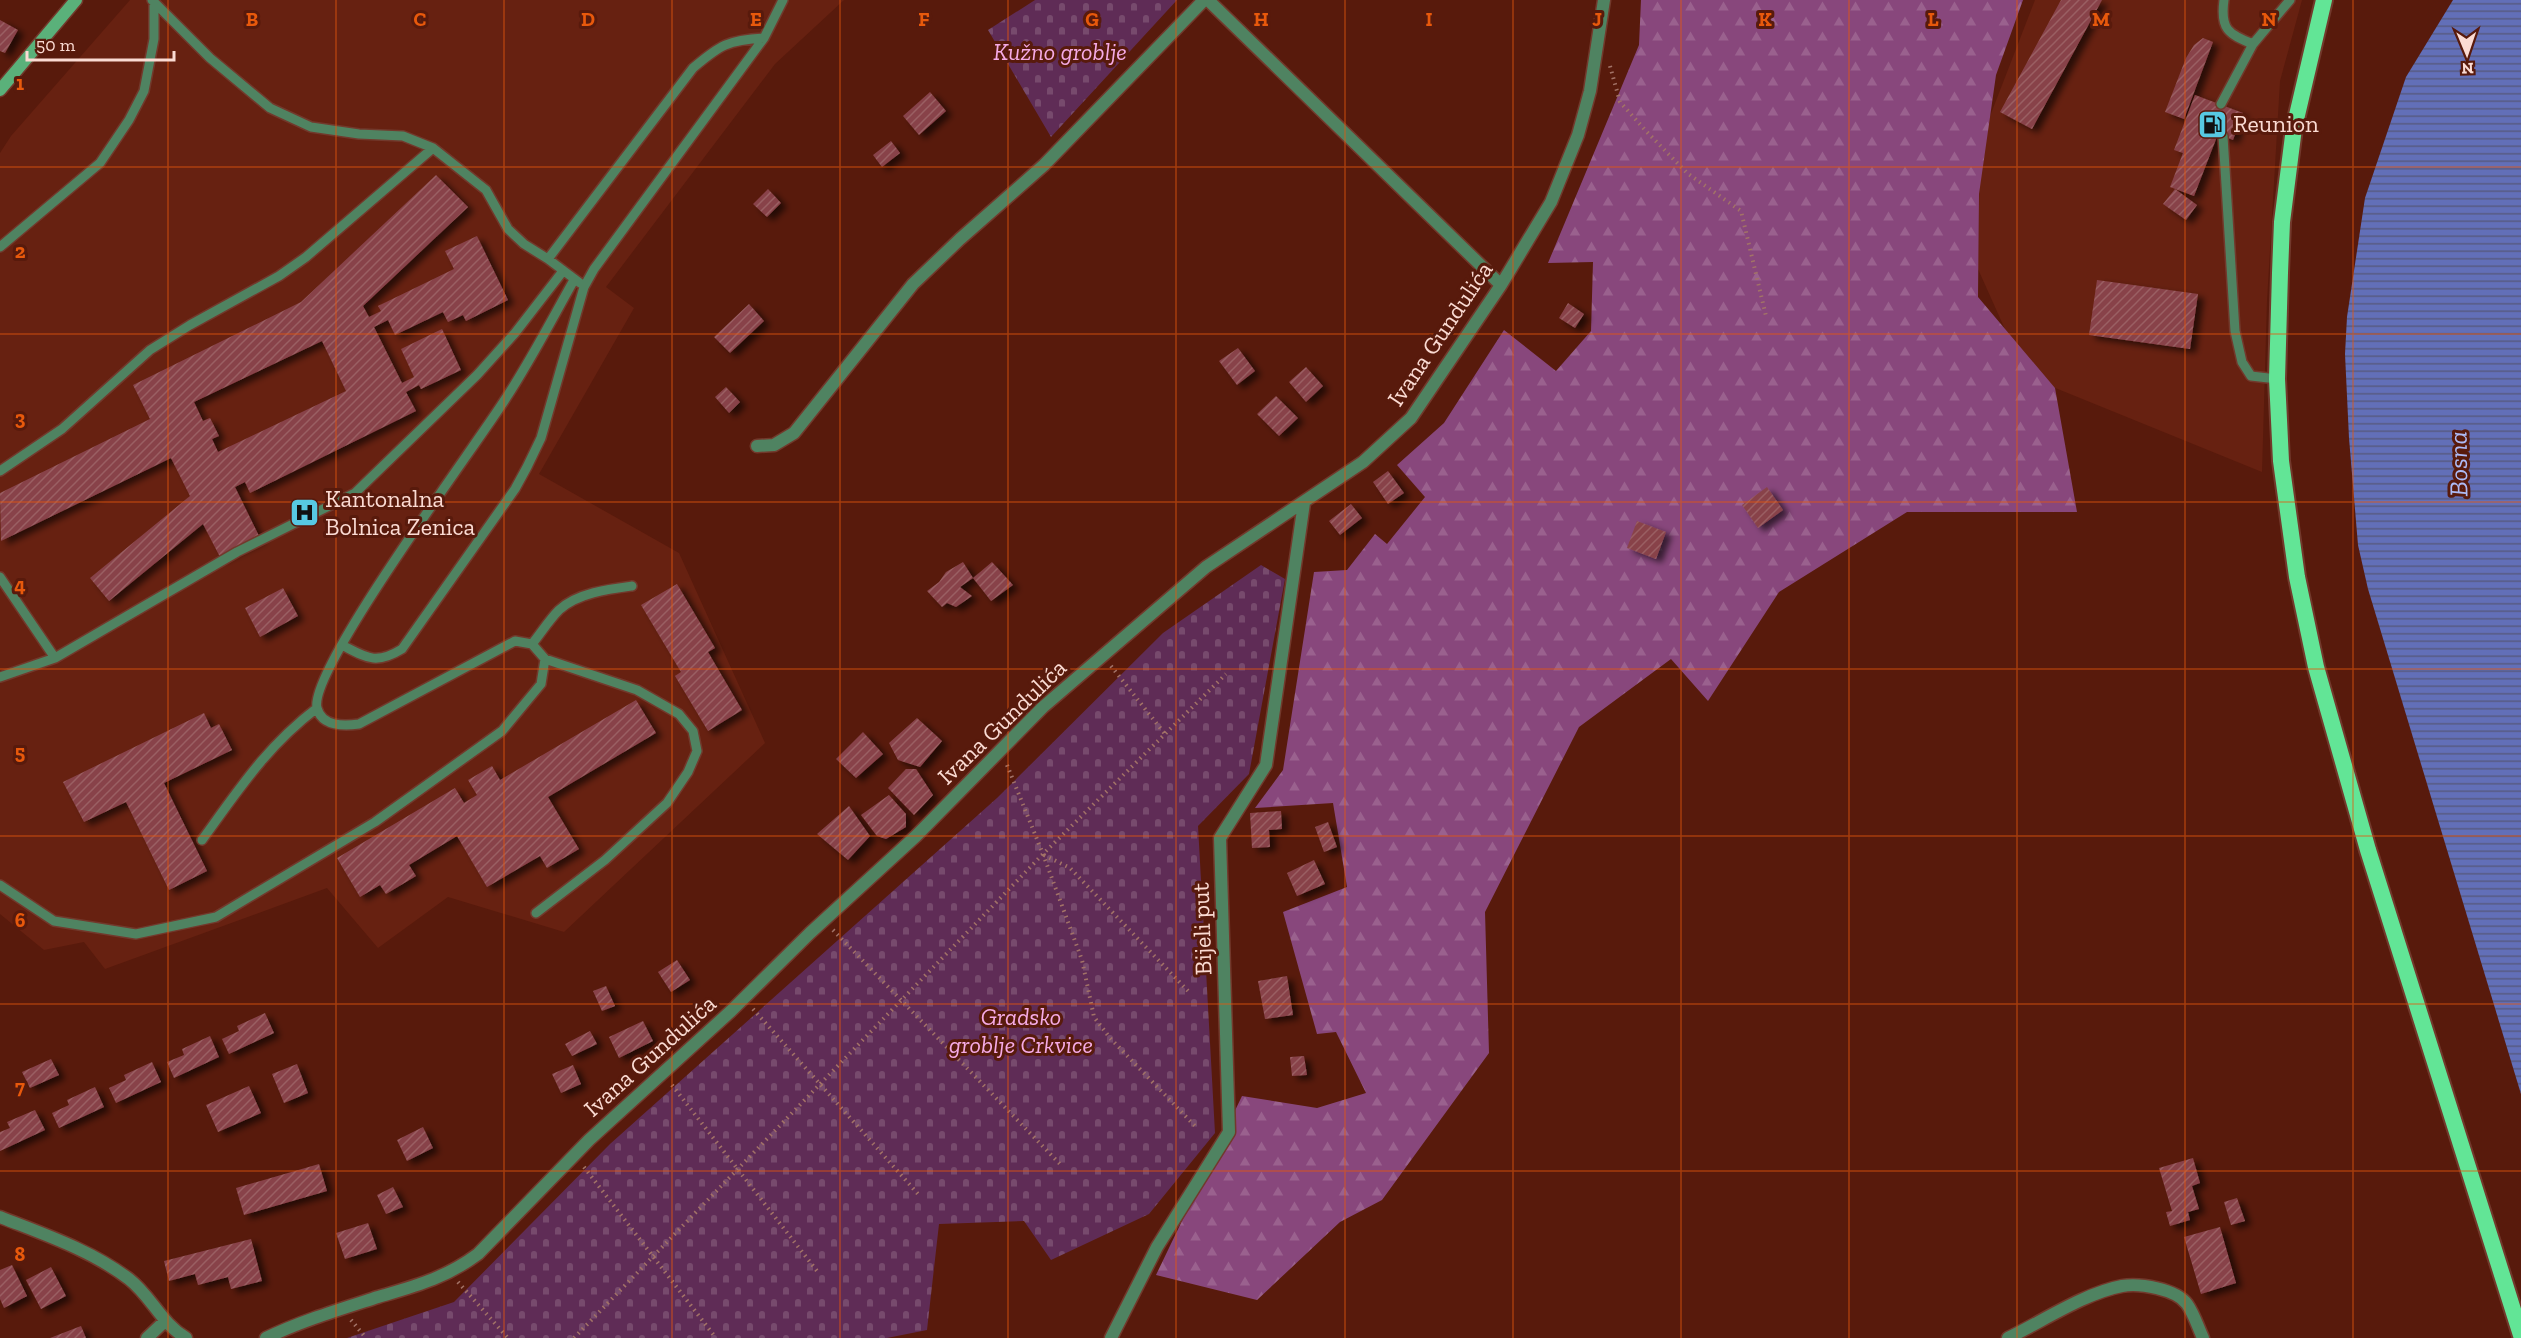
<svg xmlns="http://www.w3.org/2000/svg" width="2521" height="1338" viewBox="0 0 2521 1338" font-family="'Zilla Slab',serif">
  <defs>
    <pattern id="forest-firs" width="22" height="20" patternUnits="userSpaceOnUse" patternTransform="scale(1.5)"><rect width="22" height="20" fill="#88477c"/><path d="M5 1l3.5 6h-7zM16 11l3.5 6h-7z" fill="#9a618e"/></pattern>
    <pattern id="cemetery-stones" width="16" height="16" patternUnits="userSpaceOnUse" patternTransform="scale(1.5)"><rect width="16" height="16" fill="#5f2c56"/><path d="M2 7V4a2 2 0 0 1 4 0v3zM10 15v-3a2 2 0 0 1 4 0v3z" fill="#774a6d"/></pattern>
    <pattern id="water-rules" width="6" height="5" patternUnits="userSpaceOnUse" patternTransform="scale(1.5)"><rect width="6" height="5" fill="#626fb8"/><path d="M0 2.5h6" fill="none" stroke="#585b82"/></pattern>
    <pattern id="building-hatch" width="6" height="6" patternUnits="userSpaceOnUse" patternTransform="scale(1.5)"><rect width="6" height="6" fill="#88434a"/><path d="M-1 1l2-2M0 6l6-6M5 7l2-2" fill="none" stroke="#9a5e63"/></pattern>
    <filter id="shadow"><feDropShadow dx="6" dy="4" stdDeviation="3" flood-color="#0009"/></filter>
  </defs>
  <rect width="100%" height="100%" fill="#581a0c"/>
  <path fill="#672111" d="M130,0H844L775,64L606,287L634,308L539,474L679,553L765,743L564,932L448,897L378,948L327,888L105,969L84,942L44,950L0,914V153L11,136Z
    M2035,0H2302L2280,81L2267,301L2262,472L2026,376L1978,269L1980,142Z"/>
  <path fill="url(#forest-firs)" d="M1641,0H2023L1996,75L1979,194L1978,297L2055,388L2077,512H1907L1779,592L1708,701L1671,659L1579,727L1485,912L1489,1053L1382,1200L1340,1222L1257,1300L1156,1275L1242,1096L1317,1108L1366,1093L1336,1032L1317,1034L1283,912L1347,887L1333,803L1255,808L1283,770L1314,572L1347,570L1375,534L1387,544L1425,497L1397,465L1444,423L1504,330L1556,371L1591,331L1593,262L1548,263L1639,45Z"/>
  <path fill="url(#cemetery-stones)" d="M1035,0H1177L1051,137L988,30Z
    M1261,565L1285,579L1249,774L1198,826L1215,1133L1149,1214L1051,1260L1024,1221L939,1224L927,1330L887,1338H347L454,1302L610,1144L997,798L1163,633Z"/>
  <path fill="url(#water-rules)" d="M2453,0H2521V1094L2368,589L2358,545L2349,438L2345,354L2347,317L2365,198L2406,77Z"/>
  <path fill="url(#building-hatch)" fill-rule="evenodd" filter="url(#shadow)" d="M2061,0H2102L2032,129L2000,112Z
    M0,20L18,30L5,53L0,51Z
    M2203,38L2213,42L2184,119L2165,112L2186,58L2194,45Z
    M930,92L946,111L919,135L903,116Z
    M2195,95L2243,113L2233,140L2218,134L2194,196L2170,187L2183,153L2174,150Z
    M891,141L900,153L882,167L873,155Z
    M436,175L468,207L363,306L369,317L381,311L378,306L454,269L445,251L477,236L508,300L466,321L463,315L448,322L443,312L395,335L388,320L374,327L402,383L414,377L401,349L442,329L461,370L421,389L419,385L406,392L416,411L250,493L245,482L235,487L260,538L220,557L203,524L109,601L90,578L190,496L171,458L1,541L0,493L150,419L133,385L301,302ZM322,341L346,391L218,452L212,439L219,436L210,418L203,421L194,402Z
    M768,189L781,203L767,217L753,204Z
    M2175,189L2197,205L2186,220L2163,204Z
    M2097,280L2198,294L2190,349L2089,335Z
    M1568,303L1584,314L1575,328L1559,318Z
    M749,304L764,321L730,353L714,337Z
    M1238,348L1255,371L1237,385L1219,361Z
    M1306,367L1323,386L1306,402L1289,382Z
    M726,387L740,402L729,413L715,397Z
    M1276,396L1298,418L1279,436L1257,414Z
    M1388,471L1404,493L1388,504L1373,482Z
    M1767,487L1783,510L1758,528L1742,505Z
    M1351,504L1362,518L1340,535L1329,521Z
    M1637,521L1666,532L1656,559L1627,548Z
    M963,562L973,578L960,587L972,596L956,607L947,603L942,607L927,591L939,582L946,572Z
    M992,562L1013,585L991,601L973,578Z
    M677,584L715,648L708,652L742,710L708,731L675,676L681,672L641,605Z
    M283,588L298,616L260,637L245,608Z
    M636,700L656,733L548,797L579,849L547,868L540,856L487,887L457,836L409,865L416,876L386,894L380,885L360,897L337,858L455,788L464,803L477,795L468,780L492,766L500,780Z
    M204,713L211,728L219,724L232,750L164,783L207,871L169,890L126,802L84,822L63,782Z
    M917,718L942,741L920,767L898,760L889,743Z
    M863,732L883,754L856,778L836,759Z
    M906,769H916L933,795L914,815L888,788Z
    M889,795L906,814V827L886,839L877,836L861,815Z
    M849,806L870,836L848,860L817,834Z
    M1281,811L1282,829L1269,830L1270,847L1252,848L1250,813Z
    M1328,822L1337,847L1324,852L1315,827Z
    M1314,860L1325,884L1297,896L1287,873Z
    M677,960L690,980L671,992L658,972Z
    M1287,976L1293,1015L1265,1019L1258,981Z
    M606,986L615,1006L602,1011L593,991Z
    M265,1013L274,1033L229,1054L222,1039L239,1031L237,1026Z
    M643,1021L653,1041L619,1058L609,1037Z
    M590,1031L597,1044L572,1056L565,1044Z
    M210,1036L219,1057L174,1078L167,1062L184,1055L182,1049Z
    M1304,1056L1307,1075L1292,1076L1290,1057Z
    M51,1059L59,1075L30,1088L22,1072Z
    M152,1062L161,1082L116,1103L109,1088L126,1080L124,1075Z
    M297,1064L308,1093L284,1103L272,1074Z
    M573,1065L581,1084L561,1093L552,1074Z
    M249,1086L261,1113L218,1132L206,1105Z
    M95,1087L104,1107L59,1128L52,1113L69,1105L67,1100Z
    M35,1110L45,1130L0,1151V1132L10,1128L7,1122Z
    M423,1127L433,1148L407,1161L397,1140Z
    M2193,1158L2200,1183L2192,1186L2199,1209L2188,1212L2190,1220L2170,1226L2166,1212L2172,1211L2159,1168Z
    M319,1164L327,1191L244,1215L236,1188Z
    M393,1187L403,1207L386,1214L377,1195Z
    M2237,1198L2245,1221L2231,1225L2224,1202Z
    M368,1223L377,1249L345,1259L336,1233Z
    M2220,1227L2236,1283L2201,1294L2184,1237Z
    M251,1239L262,1281L231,1289L228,1277L198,1285L195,1274L169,1281L164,1261Z
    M12,1265L27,1296L4,1308L0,1299V1270Z
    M51,1267L66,1296L41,1309L26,1280Z
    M81,1326L86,1338H50Z"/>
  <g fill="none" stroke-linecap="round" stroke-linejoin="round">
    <defs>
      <path id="service" d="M152,0L210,58L270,108L311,127L359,134L403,136L433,148L486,190L508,229L524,244L548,259L580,283
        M2224,0C2220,29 2228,34 2253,44
        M2221,104L2253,44L2290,0
        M2223,136L2235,331L2242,362L2251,376L2277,379
        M0,247L100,163L129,120L144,91L154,39V5
        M548,259L693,68C720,45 728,40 764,38
        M0,471L62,429L150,350L190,325L279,276L306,257L433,148
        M0,577L55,658
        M532,644C541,633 549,620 559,610C577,593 609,589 632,586
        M342,645C367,658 376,665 402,649L515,489L527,467L541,438L584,287L594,269L764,38L783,0
        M0,677L55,658L237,552L355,493L477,375L515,333L563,271
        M202,840C239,789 267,746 317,708
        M0,885L54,921L136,934L216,917L375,822L502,731L541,684L545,659L532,644L515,641L359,724C344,726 322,727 317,708C308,670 478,443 506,398C531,360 552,319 574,280
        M536,913L605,860L667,803L688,772L697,751L693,731L679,714L637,690L545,659"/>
      <path id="minor" d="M1208,0L1501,285
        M757,446L774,445L794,433L913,284L960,239L1044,165L1204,0
        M0,1217C43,1234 91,1250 129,1279C151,1296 161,1323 186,1338
        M147,1338L165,1321
        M266,1338C301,1321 341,1309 378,1297C415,1286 446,1278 478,1254L589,1140L731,1011L810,933L916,836L1043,707L1206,567L1363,462L1411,418L1501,285L1551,202L1578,135L1590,91L1604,0
        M1111,1338L1157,1247L1229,1132L1220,838L1266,765L1304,503
        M2008,1338C2043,1321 2085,1293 2122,1286C2140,1283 2176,1289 2187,1304C2194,1314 2198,1327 2203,1338"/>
      <path id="secondary" d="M0,90L76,0"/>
      <path id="trunk" d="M2324,0L2294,128L2282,222L2280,273L2277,379L2281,461L2297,577L2316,667L2368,850L2521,1335"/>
    </defs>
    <use href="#service" stroke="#72392c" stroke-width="12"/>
    <use href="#minor" stroke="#72392c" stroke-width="15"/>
    <use href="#secondary" stroke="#72392c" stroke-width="15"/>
    <use href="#trunk" stroke="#72392c" stroke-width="20"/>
    <path stroke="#a27267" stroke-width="4" stroke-dasharray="1.5 4.5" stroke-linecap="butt" d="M1610,66L1620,102L1646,131L1687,173L1741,211L1766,316
      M1111,666L1165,734
      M1007,765L1043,854L1082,960L1094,1017L1110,1038L1195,1126
      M1044,855L1070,868L1188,991
      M833,930L1060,1164
      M753,1009L918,1194
      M672,1085L817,1271
      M584,1167L716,1338
      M458,1282L508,1338
      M351,1320L366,1338
      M574,1338L1043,854L1226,674"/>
    <use href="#service" stroke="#4f8361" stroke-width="9"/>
    <use href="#minor" stroke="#4f8361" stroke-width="12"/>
    <use href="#secondary" stroke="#5ab17a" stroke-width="12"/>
    <use href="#trunk" stroke="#62e596" stroke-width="16"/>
  </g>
  <path fill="none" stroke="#e8590c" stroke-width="1.5" stroke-opacity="0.55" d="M168,0V1338M336,0V1338M504,0V1338M672,0V1338M840,0V1338M1008,0V1338M1176,0V1338M1345,0V1338M1513,0V1338M1681,0V1338M1849,0V1338M2017,0V1338M2185,0V1338M2353,0V1338M0,167H2521M0,334H2521M0,502H2521M0,669H2521M0,836H2521M0,1004H2521M0,1171H2521"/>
  <defs>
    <symbol id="fuel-square" viewBox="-11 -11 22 22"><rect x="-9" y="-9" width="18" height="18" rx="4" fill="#57c9e2" stroke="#581a0c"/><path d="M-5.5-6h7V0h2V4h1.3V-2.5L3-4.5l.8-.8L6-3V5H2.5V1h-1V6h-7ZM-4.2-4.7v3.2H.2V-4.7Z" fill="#111"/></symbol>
    <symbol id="hospital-square" viewBox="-11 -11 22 22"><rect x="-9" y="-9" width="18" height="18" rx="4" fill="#57c9e2" stroke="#581a0c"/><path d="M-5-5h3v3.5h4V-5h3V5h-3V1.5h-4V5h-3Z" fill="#111"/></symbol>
  </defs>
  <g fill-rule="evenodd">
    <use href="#fuel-square" x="2196" y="108" width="33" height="33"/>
    <use href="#hospital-square" x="288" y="496" width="33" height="33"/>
  </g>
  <g text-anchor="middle" stroke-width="6" stroke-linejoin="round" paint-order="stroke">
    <g font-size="24" font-style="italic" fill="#f5abe6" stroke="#581a0c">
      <text x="1060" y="60">Kužno groblje</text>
      <text x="1021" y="1025">Gradsko<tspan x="1021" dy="28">groblje Crkvice</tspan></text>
    </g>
    <g font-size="24" fill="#fbdbd3" stroke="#581a0c" text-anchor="start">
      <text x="2233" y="132">Reunion</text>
      <text x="325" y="507">Kantonalna<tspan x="325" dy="28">Bolnica Zenica</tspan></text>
    </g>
    <g font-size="24" fill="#fbdbd3" stroke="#581a0c">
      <text transform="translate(1440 334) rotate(-56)" y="8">Ivana Gundulića</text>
      <text transform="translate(1002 722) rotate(-44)" y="8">Ivana Gundulića</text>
      <text transform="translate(1202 929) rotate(-92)" y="8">Bijeli put</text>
      <text transform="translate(650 1056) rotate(-42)" y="8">Ivana Gundulića</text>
    </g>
    <g font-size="26" font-style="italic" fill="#adbbf6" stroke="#581a0c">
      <text transform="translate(2458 464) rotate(-91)" y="9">Bosna</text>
    </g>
  </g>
  <g font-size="20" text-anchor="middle" font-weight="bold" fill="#e8590c" stroke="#581a0c" stroke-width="6" stroke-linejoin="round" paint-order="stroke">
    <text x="252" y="26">B</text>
    <text x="420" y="26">C</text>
    <text x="588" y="26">D</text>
    <text x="756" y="26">E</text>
    <text x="924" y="26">F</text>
    <text x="1092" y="26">G</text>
    <text x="1261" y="26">H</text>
    <text x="1429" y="26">I</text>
    <text x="1597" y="26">J</text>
    <text x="1765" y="26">K</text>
    <text x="1933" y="26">L</text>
    <text x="2101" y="26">M</text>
    <text x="2269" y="26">N</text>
    <text x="20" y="90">1</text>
    <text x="20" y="258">2</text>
    <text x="20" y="425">3</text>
    <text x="20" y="592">4</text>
    <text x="20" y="759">5</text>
    <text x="20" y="927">6</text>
    <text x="20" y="1094">7</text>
    <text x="20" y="1261">8</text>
  </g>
  <g transform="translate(2467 54) rotate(178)" stroke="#581a0c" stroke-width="4.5" paint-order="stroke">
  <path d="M0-4.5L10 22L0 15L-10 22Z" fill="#fbdbd3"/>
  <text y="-9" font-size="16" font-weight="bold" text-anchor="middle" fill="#fbdbd3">N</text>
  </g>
  <path d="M27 51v9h147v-9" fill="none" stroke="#fbdbd3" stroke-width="3"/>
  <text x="36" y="51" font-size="18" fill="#fbdbd3" stroke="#581a0c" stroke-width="4.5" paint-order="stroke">50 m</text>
</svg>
